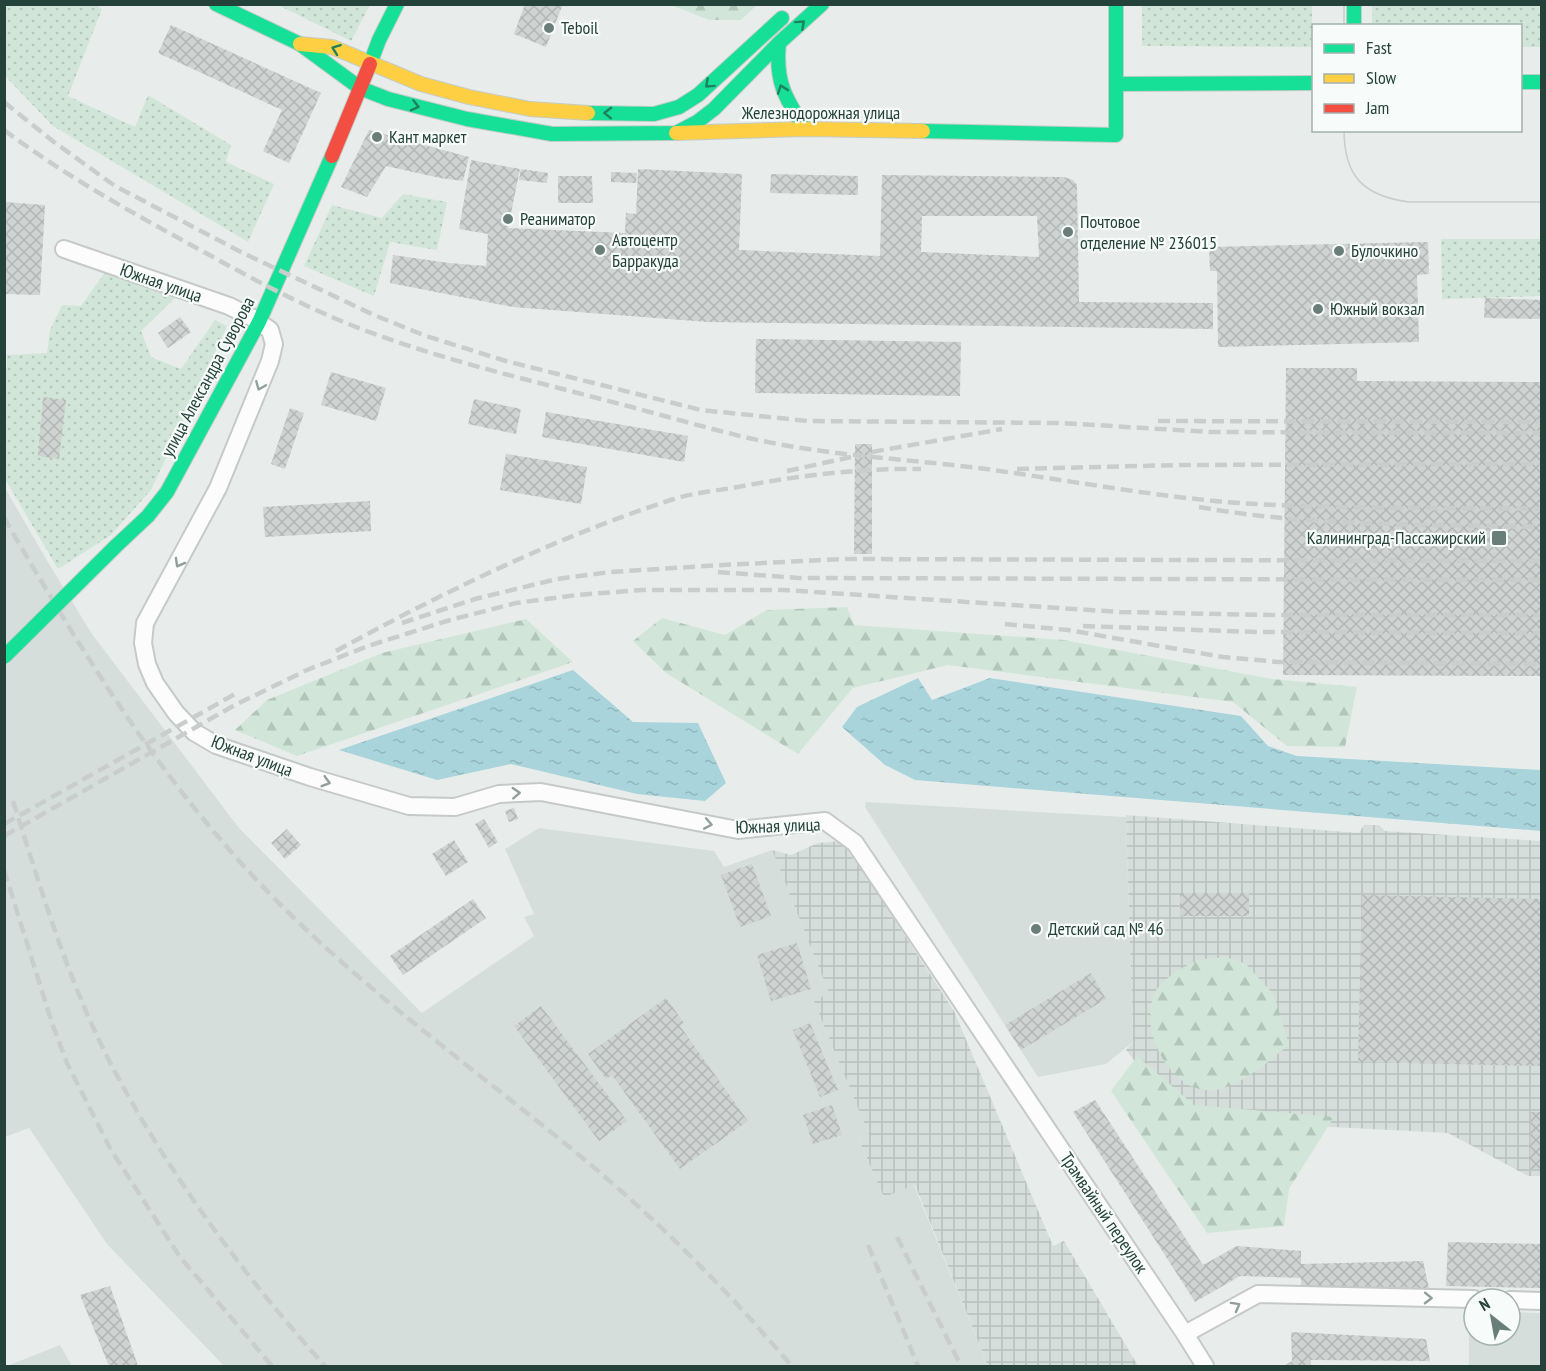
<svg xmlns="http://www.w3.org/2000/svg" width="1546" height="1371" viewBox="0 0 1546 1371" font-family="'PT Sans Narrow',sans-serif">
  <defs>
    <pattern id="industrial-grid" width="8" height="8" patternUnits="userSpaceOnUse" patternTransform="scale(1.5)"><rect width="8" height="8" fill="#d6dedb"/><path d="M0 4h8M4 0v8" fill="none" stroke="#b8c0bd"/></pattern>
    <pattern id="grass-dots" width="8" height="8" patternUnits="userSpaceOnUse" patternTransform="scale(1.5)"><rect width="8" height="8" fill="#d1e6d8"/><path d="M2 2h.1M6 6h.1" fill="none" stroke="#b3c6ba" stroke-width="1.8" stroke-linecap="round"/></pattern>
    <pattern id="forest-firs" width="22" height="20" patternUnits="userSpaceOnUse" patternTransform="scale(1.5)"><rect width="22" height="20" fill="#d1e6d8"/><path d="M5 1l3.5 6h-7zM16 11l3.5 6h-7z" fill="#b3c6ba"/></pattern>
    <pattern id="water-ripples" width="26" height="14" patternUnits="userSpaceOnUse" patternTransform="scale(1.5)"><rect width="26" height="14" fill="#a9d4db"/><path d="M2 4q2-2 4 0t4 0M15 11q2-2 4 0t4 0" fill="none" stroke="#91b7bd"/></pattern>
    <pattern id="building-cross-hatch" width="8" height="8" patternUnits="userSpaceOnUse" patternTransform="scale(1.5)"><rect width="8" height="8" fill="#cfd4d2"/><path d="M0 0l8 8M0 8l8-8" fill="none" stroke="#b2b7b5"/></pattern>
  </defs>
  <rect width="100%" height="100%" fill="#e8edeb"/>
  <path fill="#d6dedb" d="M4,486L46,559L92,634L239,828L422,1013L534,936L524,917L534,914L505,849L539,828L714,851L724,867L772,850L829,993L815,1001L869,1135L859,1140L884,1197L914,1185L988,1366H224L107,1244L29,1128L5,1137Z
    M866,802L1126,817L1133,1042L1106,1064L1038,1077L865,807Z
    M1469,1311H1474V1335H1510V1312L1541,1313V1366H1469Z
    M60,1345L72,1366H7Z"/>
  <path fill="url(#industrial-grid)" d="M1126,815L1359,833L1364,825H1379L1385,831L1541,841V1176H1528L1448,1133L1180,1119L1126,1050L1133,1042Z
    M841,841L866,876L954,1011L1053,1246L1064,1241L1138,1366H988L915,1185L884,1197L859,1140L869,1135L814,1001L829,993L772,850L791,855L818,843Z"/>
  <path fill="url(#grass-dots)" d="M5,4L96,5L102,9L68,96L135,127L148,95L231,145L226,162L274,184L248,242L53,126L5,76Z
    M278,5H370L351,41Z
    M1142,5H1312V47L1142,46Z
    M1372,5H1541V47H1521L1520,26L1372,25Z
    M403,194L447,202L437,250L390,242L374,296L304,266L332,205L382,218Z
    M1441,239H1541V296L1442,299Z
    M105,272L175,298L141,331L151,357L181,369L215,320L227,326L151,490L111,535L58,569L5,479L4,369L7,368V355L47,353L50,330L62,305L81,306Z"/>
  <path fill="url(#forest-firs)" d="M671,5H757L741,20H709Z
    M847,607L854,625L1064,640L1272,679L1357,687L1345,747L1287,746L1233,702L948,665L853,688L798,754L666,673L633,641L662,618L725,635L767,610Z
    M526,619L573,662L297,756L235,730L267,700L382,653Z
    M1226,957L1246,964L1274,995L1289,1045C1268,1061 1234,1093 1206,1090C1166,1087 1136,1023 1157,989C1165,978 1185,965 1198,961C1207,958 1217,958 1226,957Z
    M1137,1056L1194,1105L1334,1117L1289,1189L1284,1226L1207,1233L1111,1091Z"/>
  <path fill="url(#water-ripples)" d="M573,670L633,722L698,723L726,783L705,801L637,794L511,764L437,780L339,750Z
    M918,678L932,700L990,678L1241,716L1268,746L1297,756L1541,770V831L915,780L885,765L842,727L857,707Z"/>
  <path fill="url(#building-cross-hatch)" fill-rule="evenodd" d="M525,4H563L546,47L514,34Z
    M171,25L321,93L289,163L263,151L282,110L158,53Z
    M369,130L469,157L463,181L440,178L386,166L367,197L341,187Z
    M471,160L520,169L508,228L625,233L626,213L636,214L638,169L742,174L739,250L880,256L882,175L1064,177L1073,180L1077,185L1079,302L1213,303V329L708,322L513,307L390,283L393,255L449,263L486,266L488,234L459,229ZM922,216H1037L1039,257L921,252Z
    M521,169L548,173L547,183L519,180Z
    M611,172L637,173L636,183L611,182Z
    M771,174L858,176V195L770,193Z
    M558,176H592L593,203H558Z
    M4,202L45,205L40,295L4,294Z
    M1428,242L1429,274L1417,275L1419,342L1218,347L1217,271H1210L1209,247Z
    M1485,298L1542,300V319L1484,318Z
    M180,317L191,332L168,348L158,333Z
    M756,339L961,342L960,396L755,393Z
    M1286,368H1357V381L1542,382V676L1283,675Z
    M331,372L386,388L376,421L321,405Z
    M43,397L66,400L59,459L38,456Z
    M474,399L521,409L516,434L468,424Z
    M290,408L304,413L285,469L271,464Z
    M546,412L688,436L684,462L542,437Z
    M855,444H872V554H854Z
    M506,454L587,467L581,504L500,490Z
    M370,501L371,531L265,537L263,507Z
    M514,808L518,819L509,822L505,811Z
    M484,819L498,842L489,848L475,824Z
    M287,829L301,845L285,859L271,843Z
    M454,840L468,862L446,876L432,854Z
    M752,864L771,916L740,927L721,875Z
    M1180,893H1249V916H1180Z
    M1362,895L1542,899V1066L1358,1062Z
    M473,899L486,918L403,975L390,956Z
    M797,943L811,989L771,1001L757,955Z
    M1091,973L1106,999L1021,1050L1005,1025Z
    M666,998L684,1023L680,1026L748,1121L680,1169L612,1075L606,1079L588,1054Z
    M541,1006L627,1121L599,1141L514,1026Z
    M810,1023L838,1090L820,1097L793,1030Z
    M1095,1100L1203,1265L1237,1246L1301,1251V1264L1423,1261L1429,1288L1301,1287V1278L1240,1276L1195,1302L1073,1112Z
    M832,1105L842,1135L813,1144L803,1115Z
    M1531,1112H1542V1169H1530Z
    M1448,1242L1542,1244V1288L1446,1286Z
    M110,1286L138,1366H109L80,1295Z
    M1291,1332L1426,1339L1430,1361L1311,1360V1366H1284L1292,1361Z"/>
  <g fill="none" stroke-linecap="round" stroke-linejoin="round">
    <defs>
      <path id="street" d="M64,249L229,306L253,318L270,330L274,344L270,361L218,488L145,623L143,643L147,664L155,683L176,713L194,732L216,745L310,777L409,806L455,807L499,794L541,792L738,830L825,821L855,843L1185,1334L1205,1366
        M1510,1300L1542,1301
        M1185,1334L1258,1294L1474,1299"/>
      <path id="fast" d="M216,4L300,44L360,88L388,99L467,119L552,134L676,133L697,122L714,109L779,43L822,4
        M1354,4V26
        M779,43C775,81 785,98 805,129
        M370,64L379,40L397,4
        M1520,82H1542
        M1116,84L1314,83
        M588,113L654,114L679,107L698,95L782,18
        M923,131L1116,135V4
        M116,546L148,516L167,492L259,322L332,156"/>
      <path id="slow" d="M300,44L332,47L421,84L469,97L530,109L588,113
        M676,133L805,129L923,131"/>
      <path id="jam" d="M332,156L370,64"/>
    </defs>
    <use href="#street" stroke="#c5cac8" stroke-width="20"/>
    <use href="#fast" stroke="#c3cbc8" stroke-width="16"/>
    <use href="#slow" stroke="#c3cbc8" stroke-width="16"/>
    <use href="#jam" stroke="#c3cbc8" stroke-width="16"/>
    <use href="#street" stroke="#fcfcfc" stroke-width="16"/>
    <use href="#fast" stroke="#16e098" stroke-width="14"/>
    <use href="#slow" stroke="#ffcf43" stroke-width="14"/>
    <use href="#jam" stroke="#f24e42" stroke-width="14"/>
    <path stroke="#c9cdcc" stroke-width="1.5" d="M1344,26V4
      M1344,130C1344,177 1364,196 1409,202H1542"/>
    <path stroke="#c9cdcc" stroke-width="4.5" stroke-dasharray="12 6" stroke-linecap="butt" d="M4,102L54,142L115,186L243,253L374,315L426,336L506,361L701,410L808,421L1062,423L1210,432L1542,433
      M4,130C67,177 136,215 204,252C258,282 314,312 372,333C445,360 521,378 597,398C649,411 701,427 753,439C830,456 909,459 986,469C1066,480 1146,495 1226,502C1331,510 1437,507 1542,509
      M1158,421L1542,422
      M872,452L1002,429
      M1017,469L1179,465L1542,464
      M787,471L851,457
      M1199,507C1311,527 1428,524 1542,527
      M4,517C23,552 44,585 64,619C124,717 190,812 271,895C360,986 463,1061 562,1141C615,1184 666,1230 713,1279C741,1307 766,1337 792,1366
      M718,572L799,578L1542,580
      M402,623L475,599L557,579L610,572L723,565L843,559L1542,561
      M1005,624L1068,630L1223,657L1279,662L1542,664
      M1083,626L1256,632L1542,633
      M336,651C444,592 556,537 674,499C693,493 713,491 732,488C795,476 857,468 921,469
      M13,801C42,892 69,985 114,1070C171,1177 244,1276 325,1366
      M4,824L235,694
      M4,836L235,705L307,670L368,646L450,620L516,603L577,595L641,590H784L1120,612L1270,615H1542
      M4,870L52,1023L67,1063L111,1150L180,1257L272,1366
      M897,1237L961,1366
      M868,1245L918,1366"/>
    <defs>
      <path id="fast-bridge" d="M4,657L116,546"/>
    </defs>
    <use href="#fast-bridge" stroke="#c3ccc9" stroke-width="16" stroke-linecap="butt"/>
    <use href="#fast-bridge" stroke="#16e098" stroke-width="14"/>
  </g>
  <defs><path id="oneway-chevron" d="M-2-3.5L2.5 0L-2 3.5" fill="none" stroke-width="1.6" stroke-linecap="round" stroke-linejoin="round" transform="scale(1.5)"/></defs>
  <g stroke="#1e8160">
    <use href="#oneway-chevron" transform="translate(801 24) rotate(-42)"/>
    <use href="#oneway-chevron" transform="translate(336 49) rotate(-160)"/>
    <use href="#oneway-chevron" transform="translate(709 84) rotate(138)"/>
    <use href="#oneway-chevron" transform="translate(782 89) rotate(-109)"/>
    <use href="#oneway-chevron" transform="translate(415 106) rotate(14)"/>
    <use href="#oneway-chevron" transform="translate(608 113) rotate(-179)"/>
  </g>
  <g stroke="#909f9b">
    <use href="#oneway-chevron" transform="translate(260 386) rotate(112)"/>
    <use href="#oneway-chevron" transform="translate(179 563) rotate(119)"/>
    <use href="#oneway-chevron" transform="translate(326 782) rotate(16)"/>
    <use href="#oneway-chevron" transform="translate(516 793) rotate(-3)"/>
    <use href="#oneway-chevron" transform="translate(708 824) rotate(11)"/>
    <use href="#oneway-chevron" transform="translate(1428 1298) rotate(1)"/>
    <use href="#oneway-chevron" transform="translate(1236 1306) rotate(-29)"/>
  </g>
  <g fill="#697e78" stroke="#f7fbf9" stroke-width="2">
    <circle cx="549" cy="28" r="6"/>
    <circle cx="377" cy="137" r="6"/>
    <circle cx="508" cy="219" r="6"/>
    <circle cx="1068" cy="232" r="6"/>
    <circle cx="600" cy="250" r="6"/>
    <circle cx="1339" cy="251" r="6"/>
    <circle cx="1318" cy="309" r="6"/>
    <rect x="1491" y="530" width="16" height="16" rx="3"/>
    <circle cx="1036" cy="929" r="6"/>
  </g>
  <g text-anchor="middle" stroke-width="4.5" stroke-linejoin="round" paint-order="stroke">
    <g font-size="18" fill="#24423a" stroke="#f7fbf9" text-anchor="start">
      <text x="561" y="34">Teboil</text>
      <text x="389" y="143">Кант маркет</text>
      <text x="520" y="225">Реаниматор</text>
      <text x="1080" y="228">Почтовое<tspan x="1080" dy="21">отделение № 236015</tspan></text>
      <text x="612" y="246">Автоцентр<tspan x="612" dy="21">Барракуда</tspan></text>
      <text x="1351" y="257">Булочкино</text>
      <text x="1330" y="315">Южный вокзал</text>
      <text x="1486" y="544" text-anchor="end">Калининград-Пассажирский</text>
      <text x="1048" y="935">Детский сад № 46</text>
    </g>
    <g font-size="18" fill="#24423a" stroke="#f7fbf9">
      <text x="821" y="119">Железнодорожная улица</text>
      <text transform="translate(161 283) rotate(19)" y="6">Южная улица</text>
      <text transform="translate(208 377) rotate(-62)" y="6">улица Александра Суворова</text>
      <text transform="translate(252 756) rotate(21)" y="6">Южная улица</text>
      <text transform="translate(778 826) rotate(-2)" y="6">Южная улица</text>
      <text transform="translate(1104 1213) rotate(56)" y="6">Трамвайный переулок</text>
    </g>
  </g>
  <rect width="1546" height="1371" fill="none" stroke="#24423a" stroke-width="12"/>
  <rect x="1312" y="24" width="210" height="108" fill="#f7fbf9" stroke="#a3b1ad" stroke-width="1.5"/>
  <rect x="1324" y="44" width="30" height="9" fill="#16e098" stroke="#a3b1ad" stroke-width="1.5"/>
  <text x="1366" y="54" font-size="18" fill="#24423a">Fast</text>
  <rect x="1324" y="74" width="30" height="9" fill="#ffcf43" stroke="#a3b1ad" stroke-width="1.5"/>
  <text x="1366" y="84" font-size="18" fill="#24423a">Slow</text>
  <rect x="1324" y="104" width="30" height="9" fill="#f24e42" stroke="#a3b1ad" stroke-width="1.5"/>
  <text x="1366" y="114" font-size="18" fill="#24423a">Jam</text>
  <g transform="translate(1492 1317) rotate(329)"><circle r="28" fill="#f7fbf9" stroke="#a3b1ad" stroke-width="1.5"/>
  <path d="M0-4.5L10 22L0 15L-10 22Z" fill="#697e78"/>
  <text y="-9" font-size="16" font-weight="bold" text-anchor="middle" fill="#24423a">N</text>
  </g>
</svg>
